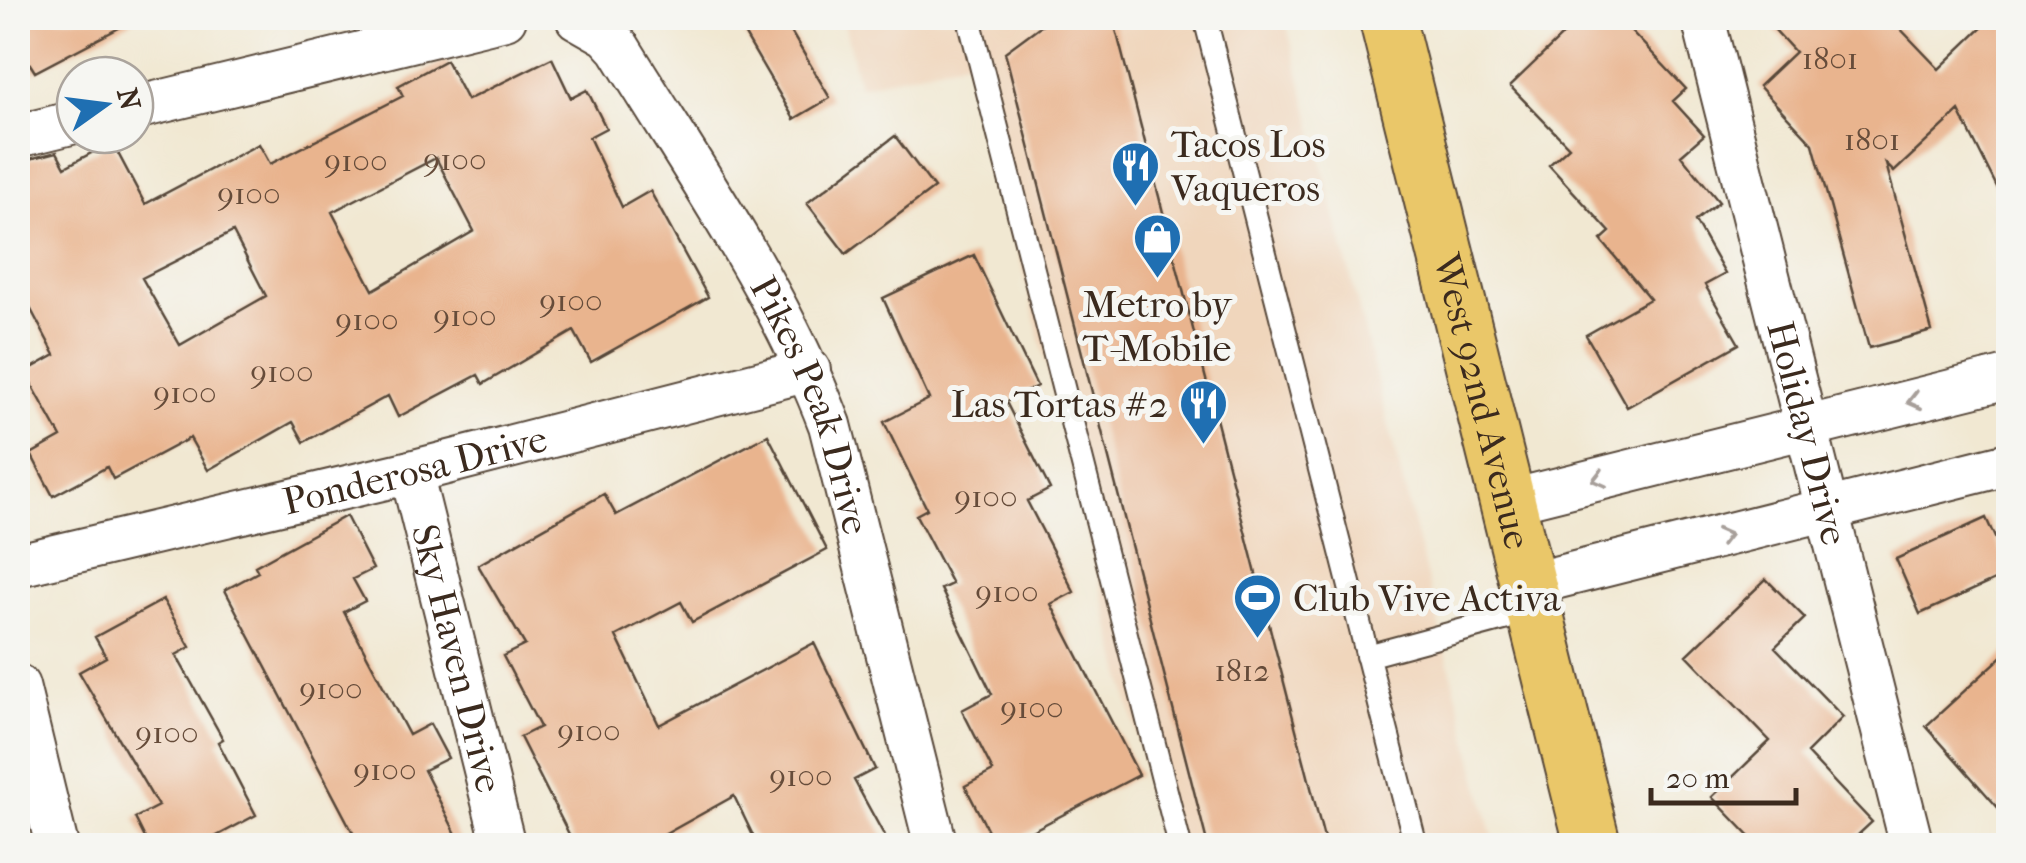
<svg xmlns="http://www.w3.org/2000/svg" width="2026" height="863" viewBox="0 0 2026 863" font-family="'IM FELL French Canon',serif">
  <rect width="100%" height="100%" fill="#f6f6f2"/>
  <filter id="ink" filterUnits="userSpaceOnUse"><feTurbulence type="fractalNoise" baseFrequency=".01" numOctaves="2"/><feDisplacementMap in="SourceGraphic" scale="20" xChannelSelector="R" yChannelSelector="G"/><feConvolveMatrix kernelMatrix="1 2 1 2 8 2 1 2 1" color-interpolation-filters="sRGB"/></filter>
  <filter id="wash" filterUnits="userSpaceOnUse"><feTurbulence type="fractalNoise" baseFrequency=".0048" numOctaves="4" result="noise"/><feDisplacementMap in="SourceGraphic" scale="40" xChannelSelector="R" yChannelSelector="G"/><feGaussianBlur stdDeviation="2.25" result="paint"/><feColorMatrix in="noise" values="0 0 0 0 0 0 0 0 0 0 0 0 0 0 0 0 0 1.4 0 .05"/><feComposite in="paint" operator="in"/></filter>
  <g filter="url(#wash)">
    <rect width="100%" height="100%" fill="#f1e8d2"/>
    <path fill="#f0d6bc" d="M843,18H1285L1495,845H1164L971,59L859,86Z"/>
    <g id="blocks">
      <path fill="#e9b48e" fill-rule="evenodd" d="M18,18H138L35,72L30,64L18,71Z
        M735,18H783L830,98L794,119Z
        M1051,18H1113L1326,846H1208L1005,52Z
        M1581,18H1619L1686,89L1673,101L1704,135L1681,155L1719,202L1695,221L1725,274L1705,285L1739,344L1627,407L1586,335L1650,299L1601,240L1610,232L1549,165L1569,147L1510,86Z
        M1764,18H1890L1939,69L1992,18H2008V209L1959,111L1894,172L1886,164L1932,331L1869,348L1813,144L1759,86L1795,52Z
        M552,58L571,98L587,90L606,128L589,137L622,207L650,191L708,297L591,362L574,331L483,384L478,375L398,417L388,396L304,442L293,422L208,470L190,438L113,479L107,467L53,496L31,454L61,437L25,372L55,355L18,285V162L57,152L65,167L112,142L145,204L259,144L270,164L403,96L398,86L446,60L467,100ZM436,158L474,231L373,290L332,212ZM233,232L266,296L180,345L142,278Z
        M895,136L934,188L846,254L807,203Z
        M974,255L1037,386L1006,402L1050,489L1027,501L1074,592L1051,604L1139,775L1003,846H996L965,786L993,771L962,710L992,694L941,589L952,584L916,515L927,509L884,422L929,399L883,298Z
        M768,435L827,550L692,622L681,602L616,636L659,725L814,643L875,769L854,780L890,846H758L734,796L644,846H575L520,737L540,727L503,656L525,645L478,565L604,494L616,515Z
        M346,516L373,569L353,579L365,601L344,612L409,735L430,724L448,758L424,770L462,846H360L225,590L258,572L255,566Z
        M1986,518L2008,566V574L1920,614L1896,559Z
        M1766,579L1805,618L1775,647L1843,717L1807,753L1872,822L1846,846H1759L1712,797L1770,741L1687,655Z
        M163,600L190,647L176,655L223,739L218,742L256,815L198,846H149L135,818L158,806L79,672L106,657L95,637Z
        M2008,651V819L1926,726Z"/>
    </g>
  </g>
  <g filter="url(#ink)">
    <use href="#blocks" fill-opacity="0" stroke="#564639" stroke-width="2.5"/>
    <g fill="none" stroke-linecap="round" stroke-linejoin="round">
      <defs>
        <path id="lane" d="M969,18L1180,846
          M1205,18L1416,846
          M1367,656L1534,611"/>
        <g id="street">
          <path id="s1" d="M577,18L607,35L619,48C694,170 779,291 830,425L936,846"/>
          <path id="s2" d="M1703,18L1912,846"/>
          <path d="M135,108L505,18"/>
          <path d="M18,136L75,122"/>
          <path id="s3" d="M411,472L504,846"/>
          <path d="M1507,502L2008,377"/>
          <path id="s4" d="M18,565L411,472L809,370"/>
          <path d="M1527,585L2008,464"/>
          <path d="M18,686L57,846"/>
        </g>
        <g id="primary">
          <path id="s5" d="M1387,18L1593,846"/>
        </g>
      </defs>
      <use href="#lane" stroke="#564639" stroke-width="26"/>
      <use href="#street" stroke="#564639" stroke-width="46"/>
      <use href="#primary" stroke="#564639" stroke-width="59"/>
      <use href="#lane" stroke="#fff" stroke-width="22"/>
      <use href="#street" stroke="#fff" stroke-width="42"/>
      <use href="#primary" stroke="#eac769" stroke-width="55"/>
    </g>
    <defs><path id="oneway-chevron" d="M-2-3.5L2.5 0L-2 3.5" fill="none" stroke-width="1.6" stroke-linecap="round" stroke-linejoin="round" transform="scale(2.5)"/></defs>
    <g stroke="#a79f9a">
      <use href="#oneway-chevron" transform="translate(1914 401) rotate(166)"/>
      <use href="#oneway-chevron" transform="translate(1599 479) rotate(166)"/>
      <use href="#oneway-chevron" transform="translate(1724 536) rotate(-14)"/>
    </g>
  </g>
  <defs>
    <symbol id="restaurant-pin" viewBox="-11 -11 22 30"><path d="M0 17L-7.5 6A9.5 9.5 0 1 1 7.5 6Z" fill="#1f6fb2" stroke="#f6f6f2"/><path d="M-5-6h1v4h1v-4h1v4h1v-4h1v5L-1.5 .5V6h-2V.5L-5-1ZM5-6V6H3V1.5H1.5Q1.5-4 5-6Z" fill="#fff"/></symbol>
    <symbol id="shop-pin" viewBox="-11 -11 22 30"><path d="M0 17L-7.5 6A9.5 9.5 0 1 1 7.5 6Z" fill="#1f6fb2" stroke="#f6f6f2"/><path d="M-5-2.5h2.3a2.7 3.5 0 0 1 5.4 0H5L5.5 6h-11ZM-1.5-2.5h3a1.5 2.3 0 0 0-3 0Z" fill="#fff"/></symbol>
    <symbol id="stadium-pin" viewBox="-11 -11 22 30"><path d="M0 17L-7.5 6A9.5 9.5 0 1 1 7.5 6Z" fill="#1f6fb2" stroke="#f6f6f2"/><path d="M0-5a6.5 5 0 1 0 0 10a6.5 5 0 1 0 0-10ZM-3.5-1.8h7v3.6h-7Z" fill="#fff"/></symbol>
  </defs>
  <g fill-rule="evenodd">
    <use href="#restaurant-pin" x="1108" y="138" width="55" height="75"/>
    <use href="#shop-pin" x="1130" y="210" width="55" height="75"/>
    <use href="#restaurant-pin" x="1176" y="376" width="55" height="75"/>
    <use href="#stadium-pin" x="1230" y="570" width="55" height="75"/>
  </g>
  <g text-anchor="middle" stroke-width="10" stroke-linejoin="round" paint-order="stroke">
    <g font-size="32" fill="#664c3a">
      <text x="1830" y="69">1801</text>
      <text x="1872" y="150">1801</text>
      <text x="455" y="170">9100</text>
      <text x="356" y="171">9100</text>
      <text x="249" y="204">9100</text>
      <text x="571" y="311">9100</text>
      <text x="465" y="326">9100</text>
      <text x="367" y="330">9100</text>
      <text x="282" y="382">9100</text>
      <text x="185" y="403">9100</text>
      <text x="986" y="507">9100</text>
      <text x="1007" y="602">9100</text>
      <text x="1242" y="681">1812</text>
      <text x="331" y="699">9100</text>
      <text x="1032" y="718">9100</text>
      <text x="589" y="741">9100</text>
      <text x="167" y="743">9100</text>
      <text x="385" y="780">9100</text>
      <text x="801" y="786">9100</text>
    </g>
    <g font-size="38" fill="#3b2a1e" stroke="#f6f6f2" text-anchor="start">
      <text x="1171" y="157">Tacos Los<tspan x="1171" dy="44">Vaqueros</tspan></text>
      <text x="1157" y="317" text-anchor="middle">Metro by<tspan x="1157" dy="44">T-Mobile</tspan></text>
      <text x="1168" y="417" text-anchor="end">Las Tortas #2</text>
      <text x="1293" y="611">Club Vive Activa</text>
    </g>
    <g font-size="38" fill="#3b2a1e" stroke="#f6f6f2">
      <text dy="13" stroke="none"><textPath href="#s5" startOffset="395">West 92nd Avenue</textPath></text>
      <text dy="13" stroke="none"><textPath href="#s1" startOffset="460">Pikes Peak Drive</textPath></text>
      <text dy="13" stroke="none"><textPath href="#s2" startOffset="428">Holiday Drive</textPath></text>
      <text dy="13" stroke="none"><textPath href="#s4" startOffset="408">Ponderosa Drive</textPath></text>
      <text dy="13" stroke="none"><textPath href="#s3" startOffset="192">Sky Haven Drive</textPath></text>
    </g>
  </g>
  <rect width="2026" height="863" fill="none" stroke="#f6f6f2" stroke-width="60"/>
  <g transform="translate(105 105) rotate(76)"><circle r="48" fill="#f6f6f2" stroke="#aba49d" stroke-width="2.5"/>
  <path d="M0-8L18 38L0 25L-18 38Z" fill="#1f6fb2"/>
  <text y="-15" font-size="28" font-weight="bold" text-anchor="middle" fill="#3b2a1e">N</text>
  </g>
  <path d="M1651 788v15h145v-15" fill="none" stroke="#3b2a1e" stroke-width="5"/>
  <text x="1666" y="788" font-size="30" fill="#3b2a1e" stroke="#f6f6f2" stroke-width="8" paint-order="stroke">20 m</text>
</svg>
